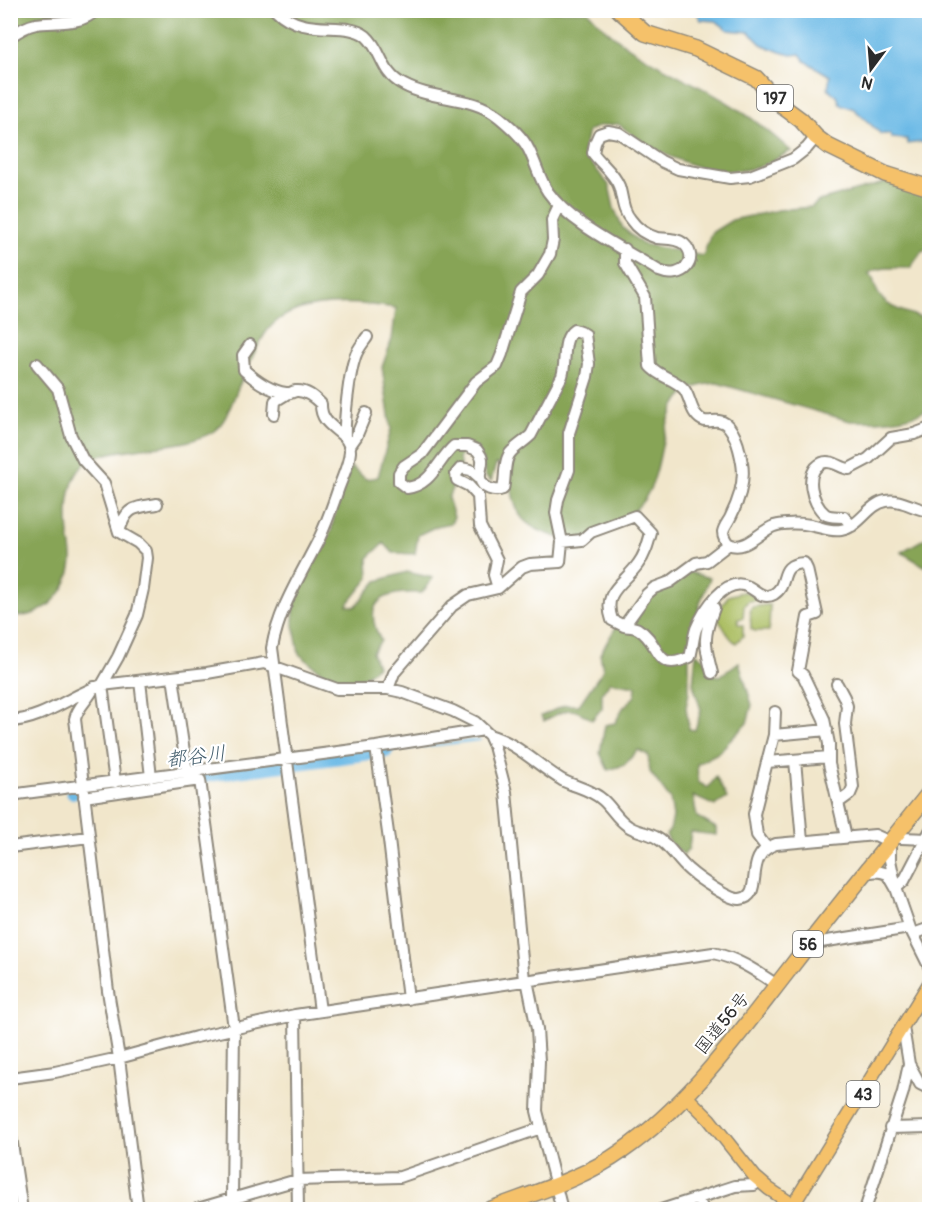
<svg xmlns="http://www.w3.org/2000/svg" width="940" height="1220" viewBox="0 0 940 1220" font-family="Pangolin,'Klee One',sans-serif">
  <rect width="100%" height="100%" fill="#fff"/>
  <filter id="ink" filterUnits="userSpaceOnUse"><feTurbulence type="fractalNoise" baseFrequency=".0167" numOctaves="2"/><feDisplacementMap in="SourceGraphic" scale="12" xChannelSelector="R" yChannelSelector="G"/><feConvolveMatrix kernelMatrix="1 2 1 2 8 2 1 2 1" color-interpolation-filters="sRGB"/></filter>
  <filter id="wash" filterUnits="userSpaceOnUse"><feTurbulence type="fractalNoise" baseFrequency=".008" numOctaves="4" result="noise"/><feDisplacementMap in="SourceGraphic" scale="24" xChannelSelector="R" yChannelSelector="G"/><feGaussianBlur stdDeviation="1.35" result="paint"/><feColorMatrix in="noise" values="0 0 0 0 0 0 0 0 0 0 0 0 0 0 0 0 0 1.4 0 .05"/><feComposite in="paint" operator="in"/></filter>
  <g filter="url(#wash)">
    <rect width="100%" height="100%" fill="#f1e6cb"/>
    <path fill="#aabd61" stroke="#6a7446" stroke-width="1.5" d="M742,592H747L760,600L748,601L744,606L743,618L738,619V624L743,625V636L736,643C725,636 725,625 715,617L728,596Z
      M766,605H770L769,631H755L751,629L750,610L752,607Z"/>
    <path fill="#87a457" stroke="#596841" stroke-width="1.5" d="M10,11H588C622,53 679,73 725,101C749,115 770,132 791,151C780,156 769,164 758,167C709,181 656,154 618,124L599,126L588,131L583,153L609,185L614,208L623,228L642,244L703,256L711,233L732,220L778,210L811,207L819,201L887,182L929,195V251L923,250L910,268C897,268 879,266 868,274L873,278C878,310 905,311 929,320V408C912,421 871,422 850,421L717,383C702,384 686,388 678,401C660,428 663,465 648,493C641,507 628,516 616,525C601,537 579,543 560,538C510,524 517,508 506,464H496L491,481L485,476L482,459L467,446L459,459L461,468L448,498L454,517L451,523L437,526L418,535L415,554L393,553L384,543L368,558L369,578L347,605L355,607L377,581L407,572L433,578L422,593C385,591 360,600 381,641L372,652L377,666C347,698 326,676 299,654L293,621L295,596L331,532L338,499L351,467L366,479L378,477L391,429L382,367L392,339L396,308C358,302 293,296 267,331C255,348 247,369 238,388C232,402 227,421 214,431C180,454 101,441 80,469C67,486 67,515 69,535C70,544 73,554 72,562C68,594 43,619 11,616Z
      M929,536V569L901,552Z
      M686,571L710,578L700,603L689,656V692L686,707L689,729L695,730L701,710L693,684L696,653L705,659L709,674L720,676L739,662L752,705L747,723L718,753L697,764L698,782L708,788L716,777L727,798L715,806L693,796L697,817L716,828V835L691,832L689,848L684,855L670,843L666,835L670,830L673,817L670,799L650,772L648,755L638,750L624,765L608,770L600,753L605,725L615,723L623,708L635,696L636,686L610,682L602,693V708L592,720C571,704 566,709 544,721L541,716L565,705H579L603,670L600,654L616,627L646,599Z"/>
    <path fill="#6cbae6" stroke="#4c7288" stroke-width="1.5" d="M911,10L929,20V146L922,142L907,144V139L891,138L890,134H881L854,109L840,104L837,96L828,89L830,76L805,61L800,54L792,55L780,52L761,44L749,32L728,30L716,21L701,20L696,11Z"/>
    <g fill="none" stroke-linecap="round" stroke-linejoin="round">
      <path stroke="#6cbae6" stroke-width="2" d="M386,751L480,740"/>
      <path stroke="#6cbae6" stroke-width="14" d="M186,778L386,751
        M73,792L152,782"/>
    </g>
  </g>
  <g filter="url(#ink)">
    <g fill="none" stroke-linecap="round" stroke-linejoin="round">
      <defs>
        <path id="minor" d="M276,10C305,39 344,19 366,36C383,51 380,73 404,85C434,101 472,95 499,117C510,126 523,137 529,150C536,164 540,180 548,192C571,225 625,249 659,271C683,281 700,259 684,244C677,238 666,239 657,238C647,235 637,229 631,220C622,210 623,198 619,186C614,173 601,164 593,153L595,143L599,134L608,131L619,133L661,161L678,169L730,178L750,176L793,159L807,148L816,137
          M10,37C18,31 26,26 36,24C55,21 81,26 96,10
          M625,249V263L645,297L650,366C659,377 674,378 684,389C691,398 690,413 702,420C707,423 713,420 719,421C734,423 740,451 742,463C745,480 739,500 731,516C729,521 724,526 723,532C723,536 726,542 729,544C745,552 760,531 774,526C784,523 799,523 810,525C821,527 830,532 841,530C860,527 868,504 886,501C901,498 915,510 930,511
          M250,345L243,355L244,370C255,380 270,391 286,393C292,394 290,392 296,391C306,390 314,397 321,404C320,430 351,430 350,452C349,464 343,476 339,487C333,505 327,522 319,539C301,575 279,608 272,648L320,1011
          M37,364L58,389L71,436L83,460L104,483L119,532L138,543L146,551L147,558L143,589L137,615L118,657L102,685L115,782
          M274,414L275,401L288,393
          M345,438C344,419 349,375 355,357C357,350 363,343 367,337
          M349,447L356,437L366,413
          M479,477L471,470L461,468L456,474L457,480L469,486L478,496L480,526L497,560L494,575L498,588
          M852,526L844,517C838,516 830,518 825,514C812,504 803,472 822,463C831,459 841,468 849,469L868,459L891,438L914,434L930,428
          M119,532C126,507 133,508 157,504
          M562,542L582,540L591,532L635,516L651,533C648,544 645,555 638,564C623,585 602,591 612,620L624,626L647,594L654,588L670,582L696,563L707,561L729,544
          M624,626C629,627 635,627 638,629C662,643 653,674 690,657C693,647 693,638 696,629C703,612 725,574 749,587C757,591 763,600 774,594C790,584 777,564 804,563L807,569L817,614L808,617L798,671L803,675L824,719L829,744V764L846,837
          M712,673C704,643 703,637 714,608
          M173,677L187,772
          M140,681L151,777
          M837,684L844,697L847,706L845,724L853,787L850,794L839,802
          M94,687C89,699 77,707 75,719L108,991L119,1058L138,1210
          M388,689L394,673L452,606L468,595L498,588L522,567L530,564L560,562L562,542L556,513L558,500L569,470V433L587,377L589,364L585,334L574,330C561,339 567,362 562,376L531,435C525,441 518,445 512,451C503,459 506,478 503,489C495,492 482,489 480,478C479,472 483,465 482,459C481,455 479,453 477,450L467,446H454C437,461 432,485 407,488L399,482V473L404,466L422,454L476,382L497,366L502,354L521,292L538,275L550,254L553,240L552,220L559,205
          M10,721C43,720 71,695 102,685L207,673L264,663L337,689H388L402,692L453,711L475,722L489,735L494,746L506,792L524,980
          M489,735C517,743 537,765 562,780C575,787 591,789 603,800C612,808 617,819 628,826C636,832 648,832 657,838C670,845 678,861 689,870C698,878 729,900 740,899C766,896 741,855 776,844L875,835L890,842V860L896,888L904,881L930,831
          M774,735L827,730
          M376,747L389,840L408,999
          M795,760L802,841
          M767,762L774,735L775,712
          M10,795L376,747L484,730
          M84,797L200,780L234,1028L232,1198
          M896,835L901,838L929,839
          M10,847L89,837
          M766,847L757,835L754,814L767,762L829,757
          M865,874C873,870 880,871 888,874L896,888L910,928L930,968
          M913,934L930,928
          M808,944L910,928
          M527,980L537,1029L539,1061L537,1111L562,1210
          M295,1015L298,1210
          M909,1064L920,1084L930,1089
          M10,1078L55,1072L119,1058L196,1037L295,1015L713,953C737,958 756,971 777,985
          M890,1128L930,1127
          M10,1130L22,1210
          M698,1198L703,1210
          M194,1210L297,1180L400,1177L541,1128
          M661,1210L735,1186L754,1185L759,1181
          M865,1210L903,1092L909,1064L903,1027"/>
        <path id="major" d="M686,1096L709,1119L755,1177L769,1189L801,1210
          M790,1210L930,982"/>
        <path id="highway" d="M619,10L645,33L696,49L756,78L782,106L801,120L816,137L828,146L885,174L930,188
          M489,1210C533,1193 583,1179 622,1151C691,1103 740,1032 791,967C836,908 884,850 930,792"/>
      </defs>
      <use href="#minor" stroke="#8e887b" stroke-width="14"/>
      <use href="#major" stroke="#8e887b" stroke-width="15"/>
      <use href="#highway" stroke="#8e887b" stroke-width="18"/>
      <use href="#minor" stroke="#fff" stroke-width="10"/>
      <use href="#major" stroke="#f5c16b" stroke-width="12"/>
      <use href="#highway" stroke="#f5c16b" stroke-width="15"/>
    </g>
  </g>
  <g text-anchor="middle" stroke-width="4.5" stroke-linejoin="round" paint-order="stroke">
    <g fill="#fff" stroke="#6b6b6b" stroke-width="1.5">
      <rect x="757" y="85" width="36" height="26" rx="4.5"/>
      <rect x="793" y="931" width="30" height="26" rx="4.5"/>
      <rect x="846.5" y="1081" width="33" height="26" rx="4.5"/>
    </g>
    <g font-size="16" font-weight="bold" fill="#2b2b2b">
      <text x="775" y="104">197</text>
      <text x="808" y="950">56</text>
      <text x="863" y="1100">43</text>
    </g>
    <g font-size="18" fill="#2b2b2b" stroke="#fff">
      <text transform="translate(722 1023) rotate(-51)" y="6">国道56号</text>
    </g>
    <g font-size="20" font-style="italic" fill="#425d6c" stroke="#fff">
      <text transform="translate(196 756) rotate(-7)" y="7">都谷川</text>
    </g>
  </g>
  <rect width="940" height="1220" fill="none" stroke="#fff" stroke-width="36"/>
  <g transform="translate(871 69) rotate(196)" stroke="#ffffff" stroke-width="4.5" paint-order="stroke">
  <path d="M0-4.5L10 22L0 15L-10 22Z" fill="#2b2b2b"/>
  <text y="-9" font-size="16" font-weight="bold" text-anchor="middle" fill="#2b2b2b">N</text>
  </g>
</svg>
